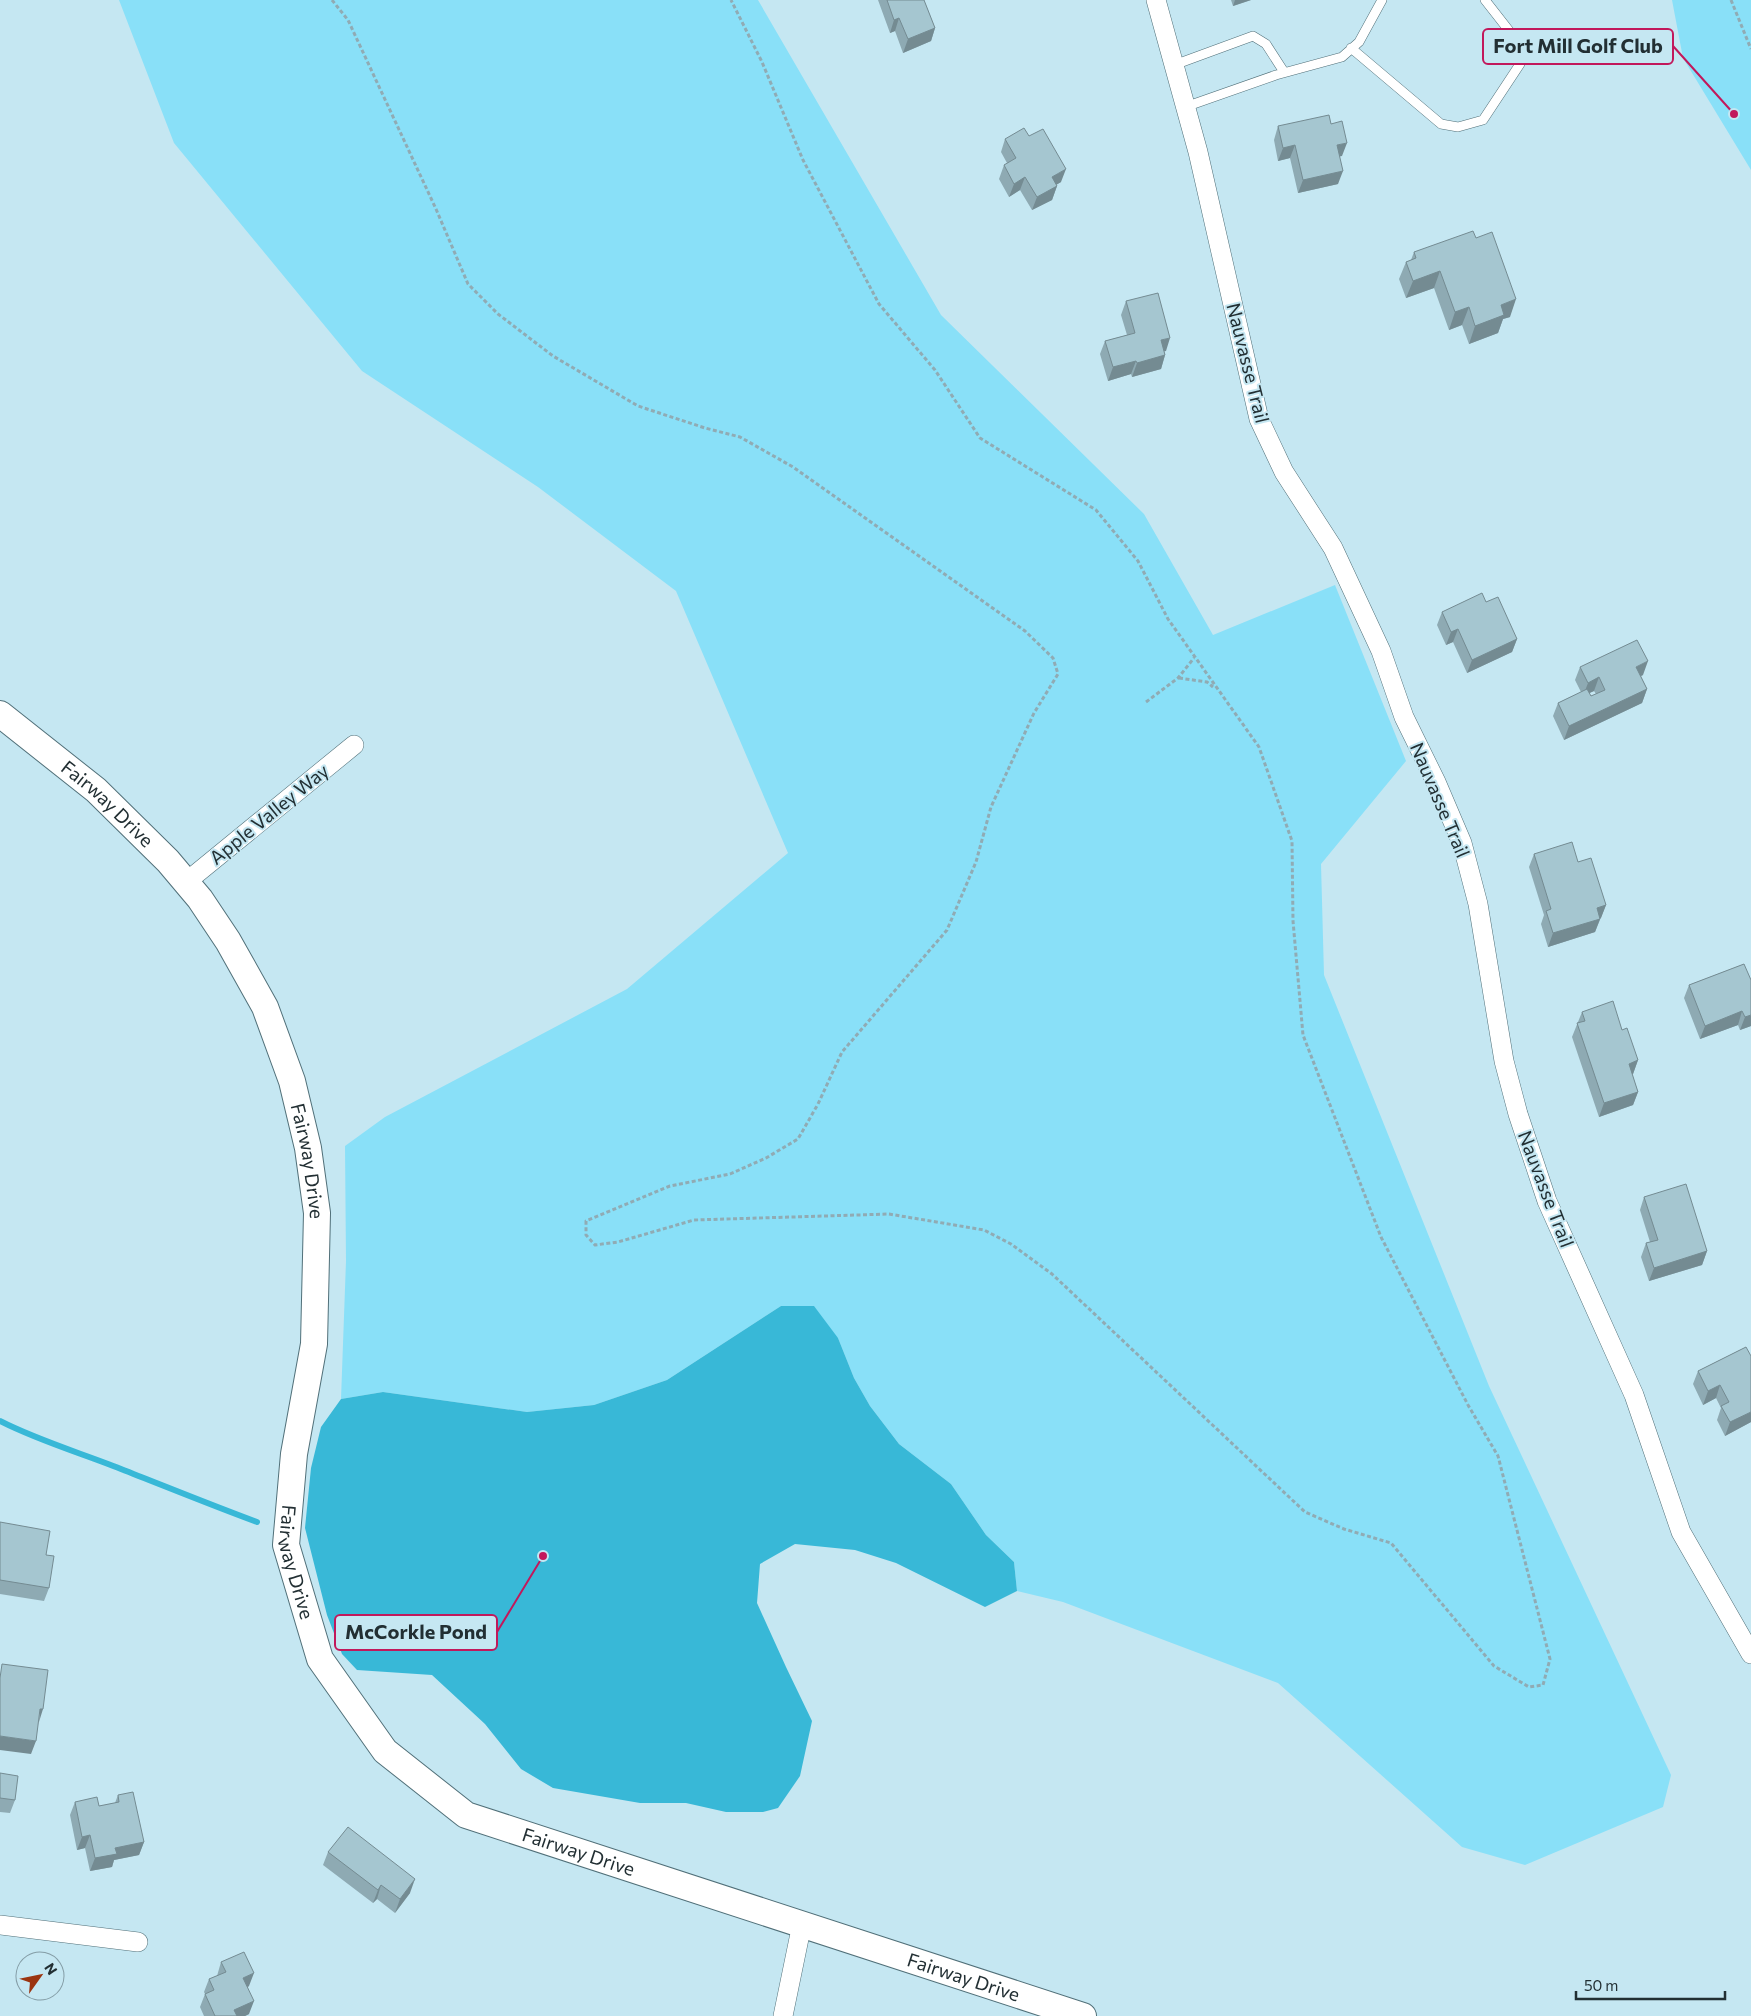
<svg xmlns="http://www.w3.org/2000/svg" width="1751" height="2016" viewBox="0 0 1751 2016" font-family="Commissioner,sans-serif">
  <rect width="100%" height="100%" fill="#c5e7f2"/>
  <path fill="#89e0f8" d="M119,0H758L941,315L1144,514L1213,635L1335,585L1406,761L1321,864L1324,975L1489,1386L1671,1775L1663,1807L1525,1865L1462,1847L1278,1683L1063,1602L1017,1591L1014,1562L986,1535L951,1484L899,1444L870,1406L854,1378L838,1338L781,1306L667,1380L594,1405L527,1412L383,1392L341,1399L346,1261L345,1146L385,1117L627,989L788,853L676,591L538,487L362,371L174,143Z
    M1672,0H1751V170L1683,58Z"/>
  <path fill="#38b8d7" d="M781,1306H814L838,1338L854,1378L870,1406L899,1444L951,1484L986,1535L1014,1562L1017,1591L985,1607L896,1563L855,1550L795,1544L760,1564L757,1603L786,1667L812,1721L800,1776L778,1808L763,1812H726L686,1803H640L553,1788L521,1769L485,1724L432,1675L357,1670L342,1654L327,1615L305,1528L311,1468L321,1427L341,1399L383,1392L527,1412L594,1405L667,1380Z"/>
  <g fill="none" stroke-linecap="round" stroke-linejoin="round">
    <path stroke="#38b8d7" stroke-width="6" d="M0,1421C39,1441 81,1453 121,1469C167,1487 211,1505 257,1522"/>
    <defs>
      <path id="lane" d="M1351,48L1441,124L1458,127L1483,120L1520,64L1514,37L1485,0
        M1174,65L1253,36L1266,44L1284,72
        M1185,107L1276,75L1342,57L1359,42L1382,0"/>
      <path id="street" d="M1156,0L1198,152L1259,419L1284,472L1333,548L1381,651L1404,717L1436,782L1462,843L1478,904L1504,1061L1518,1114L1547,1201L1634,1395L1681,1532L1751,1654
        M185,883L354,745
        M0,1925L138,1942
        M783,2016L802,1924"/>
      <g id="secondary">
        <path id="s1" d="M0,714L96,790L168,861L200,899L228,941L265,1007L292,1081L308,1148L317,1213L314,1344L294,1454L286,1545L320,1659L385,1751L466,1815L1083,2016"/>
      </g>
    </defs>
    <use href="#lane" stroke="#517079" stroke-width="10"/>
    <use href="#street" stroke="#517079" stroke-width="20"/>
    <use href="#secondary" stroke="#517079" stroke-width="28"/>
    <path stroke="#90abb4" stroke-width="3" stroke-dasharray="4 2.5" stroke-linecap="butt" d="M332,0L348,20L436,209L468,284L498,314L553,356L638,406L705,428L740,437L793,467L1025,631L1053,658L1058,674L1034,713L991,807L976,862L947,930L842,1052L818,1104L798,1139L766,1158L730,1174L670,1186L586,1221V1235L595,1245L618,1242L694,1220L889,1214L984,1230L1011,1244L1052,1274L1305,1512L1344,1529L1391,1543L1494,1666L1529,1687L1543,1685L1550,1659L1498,1456L1468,1405L1381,1237L1303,1035L1293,921L1292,841L1259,747L1168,619L1138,561L1096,510L980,438L935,370L879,304L803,160L762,62L731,0
      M1731,0L1751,49
      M1179,678L1207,682L1213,687
      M1146,702L1178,678L1194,658"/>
    <use href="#lane" stroke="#fff" stroke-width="9"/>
    <use href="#street" stroke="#fff" stroke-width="19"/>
    <use href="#secondary" stroke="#fff" stroke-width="26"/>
  </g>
  <path fill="#8eaab3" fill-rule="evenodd" d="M878,0H924L935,28L931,41L903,53L895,31L890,33Z
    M1231,0H1251L1233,6Z
    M1278,126L1342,156H1340L1338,184L1298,193L1290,158L1278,161L1274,140Z
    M1029,136L1061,182L1056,185L1057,186L1052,200L1032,210L1020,190L1009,197L999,179L1004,165L1007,163L1001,152L1005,139Z
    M1414,252L1510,317L1503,319L1498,333L1469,344L1462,325L1449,330L1434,288L1406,298L1399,279L1406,262L1411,260Z
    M1126,301L1166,351H1164L1165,355L1161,369L1132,377L1131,374L1108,381L1100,354L1105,341L1127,335L1121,315Z
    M1486,602L1517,639L1512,652L1467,673L1453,642L1446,645L1437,625L1442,612Z
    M1580,667L1643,675L1641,676L1647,689L1642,703L1564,740L1553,716L1558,703L1581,692L1575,680ZM1594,691L1596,694L1591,696L1589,693Z
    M1534,854L1578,862L1606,905L1595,932L1548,947L1541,924L1544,915L1529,867Z
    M1744,964L1751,1026L1740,1030L1738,1025L1700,1039L1684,998L1689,985Z
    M1582,1012L1622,1030L1638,1060L1633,1074H1632L1638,1092L1633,1105L1599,1117L1572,1037Z
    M1644,1197L1707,1251L1702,1265L1649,1281L1641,1257L1646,1243L1650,1242L1640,1210Z
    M1746,1347L1751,1422L1725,1436L1717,1420L1721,1408L1716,1398L1703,1405L1693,1384L1698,1371Z
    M0,1522L46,1555L49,1588L44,1601L0,1594Z
    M0,1773L15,1800L10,1813L0,1812Z
    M118,1795L144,1842L139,1855L114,1860L112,1867L90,1871L85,1848L77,1850L70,1815L75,1802L99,1806L115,1803Z
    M328,1852L410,1893L395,1913L377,1899L373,1903L323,1865Z
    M221,1962L249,1986L248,1987L249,2014L245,2016H204L200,2007L205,1994L204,1992L209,1979L217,1976Z"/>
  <path fill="#748b92" d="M1235,0H1251L1233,6Z
    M899,18L895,31L890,33L894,20Z
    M935,28L931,41L903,53L908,39Z
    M1347,143L1342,156L1332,158L1337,145Z
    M1295,145L1290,158L1278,161L1283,148Z
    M1066,169L1061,182L1047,190L1052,177Z
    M1343,171L1338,184L1298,193L1303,180Z
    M1025,177L1020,190L1009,197L1014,184Z
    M1057,186L1052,200L1032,210L1037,197Z
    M1440,271L1434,288L1406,298L1413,281Z
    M1516,299L1510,317L1503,319L1498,333L1469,344L1475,326L1501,305Z
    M1469,307L1462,325L1449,330L1455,312Z
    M1170,338L1166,351L1156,353L1161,340Z
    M1165,355L1161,369L1132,377L1137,363Z
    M1136,361L1131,374L1108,381L1113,367Z
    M1458,629L1453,642L1446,645L1451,632Z
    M1517,639L1512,652L1467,673L1472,660Z
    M1648,661L1643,675L1632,680L1636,667Z
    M1599,677L1594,691L1583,696L1588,683Z
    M1647,689L1642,703L1564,740L1569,726Z
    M1606,905L1601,918L1592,921L1597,908Z
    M1600,919L1595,932L1548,947L1553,933Z
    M1742,1011L1738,1025L1700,1039L1705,1026Z
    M1751,1015V1026L1740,1030L1745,1017Z
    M1638,1060L1633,1074L1624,1077L1629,1064Z
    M1638,1092L1633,1105L1599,1117L1604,1103Z
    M1707,1251L1702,1265L1649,1281L1654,1268Z
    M1720,1385L1716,1398L1703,1405L1708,1391Z
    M1751,1412V1422L1725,1436L1730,1422Z
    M40,1709H43L39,1722Z
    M0,1736L36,1741L31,1754L0,1750Z
    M90,1835L85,1848L77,1850L82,1837Z
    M144,1842L139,1855L114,1860L112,1867L90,1871L95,1858L115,1848Z
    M415,1879L410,1893L395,1913L400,1899Z
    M381,1885L377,1899L373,1903L378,1890Z
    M254,1973L249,1986L239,1991L243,1978Z
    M254,2001L249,2014L245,2016H232L234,2010Z"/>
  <path fill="#a5c6d0" stroke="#748b92" d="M887,0H924L935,28L908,39L899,18L894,20Z
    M1329,115L1331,124L1342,121L1347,143L1337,145L1343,171L1303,180L1295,145L1283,148L1278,126Z
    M1024,128L1029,136L1043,129L1066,169L1052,177L1057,186L1037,197L1025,177L1014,184L1004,165L1016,158L1005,139Z
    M1473,231L1476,238L1492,232L1516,299L1501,305L1504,315L1475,326L1469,307L1455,312L1440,271L1413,281L1406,262L1416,258L1414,252Z
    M1158,293L1170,338L1161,340L1165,355L1137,363L1136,361L1113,367L1105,341L1135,333L1126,301Z
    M1482,593L1486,602L1498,597L1517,639L1472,660L1458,629L1451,632L1442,612Z
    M1637,640L1648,661L1636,667L1647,689L1569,726L1558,703L1587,689L1591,696L1605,690L1599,677L1588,683L1580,667Z
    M1572,842L1578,862L1591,858L1606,905L1597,908L1600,919L1553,933L1546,911L1551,909L1534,854Z
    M1744,964L1751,980V1015L1745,1017L1742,1011L1705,1026L1689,985Z
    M1613,1001L1622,1030L1627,1028L1638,1060L1629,1064L1638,1092L1604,1103L1577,1023L1585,1021L1582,1012Z
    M1686,1184L1707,1251L1654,1268L1646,1243L1658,1240L1644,1197Z
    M1746,1347L1751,1356V1412L1730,1422L1721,1406L1729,1402L1720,1385L1708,1391L1698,1371Z
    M0,1522L50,1531L46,1555L54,1556L49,1588L0,1580Z
    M2,1664L48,1670L43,1709H40L36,1741L0,1736V1678Z
    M0,1773L18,1776L15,1800L0,1798Z
    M133,1792L144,1842L115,1848L117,1854L95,1858L90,1835L82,1837L75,1802L97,1797L99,1806L119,1802L118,1795Z
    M348,1827L415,1879L400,1899L381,1885L378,1890L328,1852Z
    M244,1952L254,1973L243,1978L254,2001L234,2010L237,2016H215L205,1994L214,1990L209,1979L226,1972L221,1962Z"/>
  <g text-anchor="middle" stroke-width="4" stroke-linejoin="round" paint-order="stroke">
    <g font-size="19" fill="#222f33" stroke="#c5e7f2">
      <text transform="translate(1248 363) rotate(76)" y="7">Nauvasse Trail</text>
      <text transform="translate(1440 800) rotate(67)" y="7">Nauvasse Trail</text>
      <text dy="7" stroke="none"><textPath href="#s1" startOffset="140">Fairway Drive</textPath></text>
      <text transform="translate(269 814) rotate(-39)" y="7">Apple Valley Way</text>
      <text dy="7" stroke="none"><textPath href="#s1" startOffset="560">Fairway Drive</textPath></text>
      <text transform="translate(1546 1189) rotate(69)" y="7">Nauvasse Trail</text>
      <text dy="7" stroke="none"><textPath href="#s1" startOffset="965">Fairway Drive</textPath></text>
      <text dy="7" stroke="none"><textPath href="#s1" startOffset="1400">Fairway Drive</textPath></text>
      <text dy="7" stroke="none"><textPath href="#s1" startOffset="1805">Fairway Drive</textPath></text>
    </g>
  </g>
  <path fill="none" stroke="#c2185b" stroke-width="2" d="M1734 114L1673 46M543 1556L497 1632"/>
  <g fill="#c2185b" stroke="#c5e7f2" stroke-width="2">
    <circle cx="1734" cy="114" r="5"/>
    <circle cx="543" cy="1556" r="5"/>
  </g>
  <g fill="#c5e7f2" stroke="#c2185b" stroke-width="2">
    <rect x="1483" y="29" width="190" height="35" rx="5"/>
    <rect x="335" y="1615" width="162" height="35" rx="5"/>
  </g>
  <g font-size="20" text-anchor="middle" font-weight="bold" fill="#222f33">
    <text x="1578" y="53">Fort Mill Golf Club</text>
    <text x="416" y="1639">McCorkle Pond</text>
  </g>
  <g transform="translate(40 1976) rotate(57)"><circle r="24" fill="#c5e7f2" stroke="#849da6"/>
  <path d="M0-4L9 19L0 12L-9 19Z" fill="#9b3410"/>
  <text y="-8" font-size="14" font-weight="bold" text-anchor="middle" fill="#222f33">N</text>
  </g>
  <path d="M1576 1991v8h149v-8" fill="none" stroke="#222f33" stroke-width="2.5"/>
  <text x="1584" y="1991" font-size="15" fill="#222f33" stroke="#c5e7f2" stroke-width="4" paint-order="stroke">50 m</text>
</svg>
